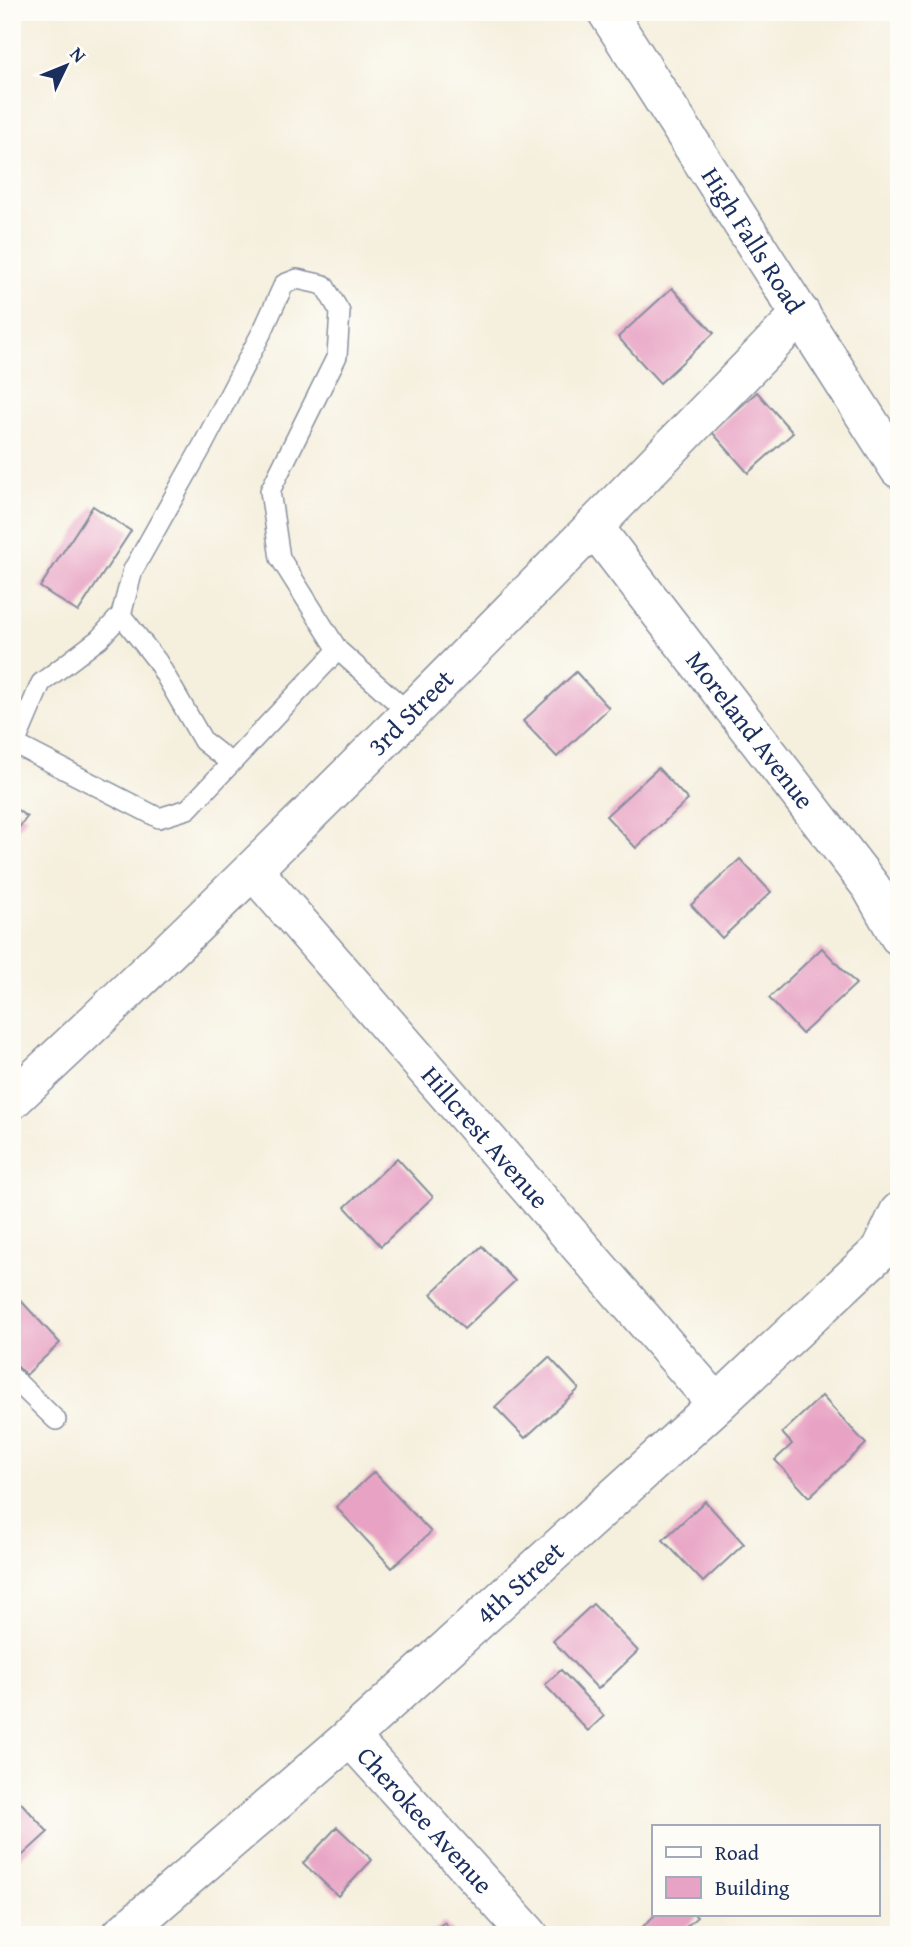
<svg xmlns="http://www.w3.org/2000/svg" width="911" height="1947" viewBox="0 0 911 1947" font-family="'Gentium Book Plus',serif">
  <rect width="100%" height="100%" fill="#fdfcf7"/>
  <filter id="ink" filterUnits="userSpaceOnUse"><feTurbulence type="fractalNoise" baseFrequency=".0143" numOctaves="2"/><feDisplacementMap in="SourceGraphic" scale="14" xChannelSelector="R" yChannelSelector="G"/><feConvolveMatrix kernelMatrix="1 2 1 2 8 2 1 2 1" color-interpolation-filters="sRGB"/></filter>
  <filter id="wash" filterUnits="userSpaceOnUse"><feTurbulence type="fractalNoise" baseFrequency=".00686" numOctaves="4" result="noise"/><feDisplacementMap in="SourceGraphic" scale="28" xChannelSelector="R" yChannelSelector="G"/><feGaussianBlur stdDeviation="1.57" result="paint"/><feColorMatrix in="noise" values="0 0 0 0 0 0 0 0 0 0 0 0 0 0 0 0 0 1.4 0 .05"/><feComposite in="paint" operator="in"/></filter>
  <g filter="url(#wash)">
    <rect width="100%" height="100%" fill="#f5efdd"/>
    <g id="blocks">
      <path fill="#e8a3c4" d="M672,288L714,333L660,383L618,337Z
        M757,392L793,433L748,473L712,432Z
        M93,506L131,531L78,612L40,587Z
        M576,672L609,708L557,757L523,721Z
        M658,768L688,800L636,848L606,816Z
        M12,806L27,817L12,837Z
        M740,859L771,892L722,938L691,905Z
        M822,948L856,984L802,1034L769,998Z
        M397,1158L433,1197L381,1246L345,1207Z
        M482,1246L515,1281L464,1329L431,1294Z
        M12,1291L60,1343L26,1375L12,1361Z
        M549,1357L579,1389L525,1438L495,1407Z
        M822,1396L866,1444L809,1497L775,1460L792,1444L782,1433Z
        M374,1472L431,1532L392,1568L336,1507Z
        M705,1501L744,1544L703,1582L663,1540Z
        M593,1604L638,1651L598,1689L553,1641Z
        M561,1670L604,1716L588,1731L545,1685Z
        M12,1793L48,1832L12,1865Z
        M337,1827L372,1860L338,1896L303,1863Z
        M656,1914H694L697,1917L684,1929L689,1935H634Z
        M444,1922L456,1935H430Z"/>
    </g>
  </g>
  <g filter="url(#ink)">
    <use href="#blocks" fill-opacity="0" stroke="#888f9e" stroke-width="2"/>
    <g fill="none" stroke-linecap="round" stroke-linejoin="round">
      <defs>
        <path id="service" d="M121,615L157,661L203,741L231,763
          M338,650L280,558L270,491L337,356L340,312L324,285L297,279L284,284L264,328L203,445L133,570L121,615L99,639L41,683L15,744L159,818L188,809L338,650L409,713
          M12,1377L56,1420"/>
        <g id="minor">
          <path id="s1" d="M594,527L871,887L899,936"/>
          <path id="s2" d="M253,870L717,1404"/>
          <path id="s3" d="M12,1100C284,847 542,580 801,314"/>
          <path id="s4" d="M350,1737L529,1935"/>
          <path id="s5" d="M121,1935L350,1737L717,1404L881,1250L899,1212"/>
        </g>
        <g id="tertiary">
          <path id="s6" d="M607,12L899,469"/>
        </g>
      </defs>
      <use href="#service" stroke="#888f9e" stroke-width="22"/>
      <use href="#minor" stroke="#888f9e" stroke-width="41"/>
      <use href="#tertiary" stroke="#888f9e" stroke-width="41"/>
      <use href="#service" stroke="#fff" stroke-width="19"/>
      <use href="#minor" stroke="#fff" stroke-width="38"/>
      <use href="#tertiary" stroke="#fff" stroke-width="38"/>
    </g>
  </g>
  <g text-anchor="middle" stroke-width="7" stroke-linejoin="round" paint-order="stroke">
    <g font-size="26" fill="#1b2f5e" stroke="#fdfcf7">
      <text dy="9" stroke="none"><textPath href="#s6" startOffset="271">High Falls Road</textPath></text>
      <text dy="9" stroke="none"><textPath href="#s3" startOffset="556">3rd Street</textPath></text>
      <text dy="9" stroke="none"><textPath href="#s1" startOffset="256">Moreland Avenue</textPath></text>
      <text dy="9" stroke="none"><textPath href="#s2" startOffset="354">Hillcrest Avenue</textPath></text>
      <text dy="9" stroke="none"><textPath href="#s5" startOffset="532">4th Street</textPath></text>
      <text dy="9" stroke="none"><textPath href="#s4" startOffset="112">Cherokee Avenue</textPath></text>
    </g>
  </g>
  <rect width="911" height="1947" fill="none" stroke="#fdfcf7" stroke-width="42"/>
  <rect x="652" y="1825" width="228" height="91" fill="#fdfcf7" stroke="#a3aaba" stroke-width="2"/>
  <rect x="666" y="1847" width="35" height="10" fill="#ffffff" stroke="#a3aaba" stroke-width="2"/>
  <text x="715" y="1860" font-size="21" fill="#1b2f5e">Road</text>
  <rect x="666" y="1877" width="35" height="21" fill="#e8a3c4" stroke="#a3aaba" stroke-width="2"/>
  <text x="715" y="1895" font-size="21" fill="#1b2f5e">Building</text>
  <g transform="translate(66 66) rotate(47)" stroke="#fdfcf7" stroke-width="5" paint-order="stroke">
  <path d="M0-5L12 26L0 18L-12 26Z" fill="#1b2f5e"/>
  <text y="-10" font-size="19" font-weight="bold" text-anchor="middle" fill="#1b2f5e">N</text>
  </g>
</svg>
